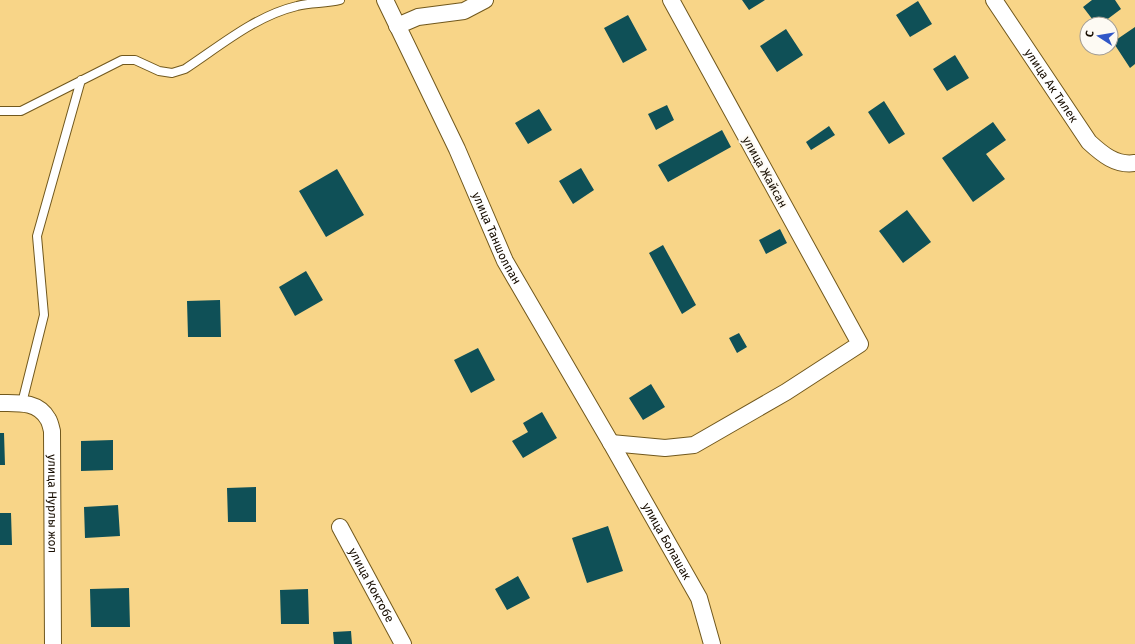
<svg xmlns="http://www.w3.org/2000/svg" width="1135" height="644" viewBox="0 0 1135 644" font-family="'Fira Sans',sans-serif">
  <rect width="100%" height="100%" fill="#f8d588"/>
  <path fill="#0f5057" d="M742,0H765L749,10Z
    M1092,0H1115L1121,9L1101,24H1096L1083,7Z
    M918,1L932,24L910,37L896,15Z
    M628,15L647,50L623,63L604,28Z
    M1135,27V64L1130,68L1113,42Z
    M786,29L803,55L777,72L760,46Z
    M955,55L969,78L947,91L933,69Z
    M884,101L905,134L889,144L868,112Z
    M667,105L674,120L656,130L648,114Z
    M539,109L552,130L528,144L515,123Z
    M993,122L1006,140L986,154L1005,179L973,202L942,158Z
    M829,126L835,135L811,150L806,142Z
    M722,130L731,147L668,182L658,165Z
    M581,168L594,190L573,204L559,181Z
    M337,169L364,215L326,237L299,191Z
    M907,210L931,242L903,263L879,231Z
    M780,229L787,243L766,254L759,240Z
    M663,245L696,305L682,314L649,253Z
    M306,271L323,300L295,316L279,287Z
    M220,300L221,337H188L187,301Z
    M739,333L747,347L737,353L729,338Z
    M478,348L495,380L471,393L454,360Z
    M651,384L665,407L643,420L629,398Z
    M542,412L557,438L523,458L512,441L528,432L523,423Z
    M0,433H4L5,465H0Z
    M113,440V470L81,471V441Z
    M256,487V522H228L227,488Z
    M118,505L120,536L85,538L84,507Z
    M0,513H11L12,545H0Z
    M608,526L623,571L587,583L572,538Z
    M518,576L530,598L507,610L495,589Z
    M129,588L130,627H91L90,589Z
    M308,589L309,624H281L280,590Z
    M351,631L352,644H334L333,632Z"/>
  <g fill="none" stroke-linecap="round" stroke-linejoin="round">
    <defs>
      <path id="lane" d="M0,111H21L122,60H135L159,71L172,73L185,69C220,46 255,16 297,6C311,2 326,4 340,0
        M22,403L44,315L37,236L81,80"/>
      <g id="street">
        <path id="s1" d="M385,0L457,149L505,261L611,443L699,598L712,644"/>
        <path id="s2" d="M994,0L1089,142C1102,154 1116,166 1135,163"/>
        <path d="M397,26L418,17L464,11L485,0"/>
        <path id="s3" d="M0,403C18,403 38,401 48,419C50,422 51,427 52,431L53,644"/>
        <path d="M611,443L665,448L694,445L786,392L860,344L671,0"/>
        <path id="s4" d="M340,527L403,644"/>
      </g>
    </defs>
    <use href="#lane" stroke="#71581d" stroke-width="10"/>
    <use href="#street" stroke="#71581d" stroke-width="18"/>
    <use href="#lane" stroke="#fff" stroke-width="8"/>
    <use href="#street" stroke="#fff" stroke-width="16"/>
  </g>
  <g text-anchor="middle" stroke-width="4" stroke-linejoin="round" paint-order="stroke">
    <g font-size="12" fill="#170d00" stroke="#fdfaf3">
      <text dy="4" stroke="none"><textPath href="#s2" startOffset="103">улица Ак Тилек</textPath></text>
      <text transform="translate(765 172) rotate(61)" y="4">улица Жайсан</text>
      <text dy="4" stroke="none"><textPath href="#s1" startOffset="263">улица Таншолпан</textPath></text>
      <text dy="4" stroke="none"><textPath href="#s3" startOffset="139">улица Нурлы жол</textPath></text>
      <text dy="4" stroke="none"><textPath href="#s1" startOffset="611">улица Болашак</textPath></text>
      <text dy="4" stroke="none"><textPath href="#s4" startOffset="66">улица Коктобе</textPath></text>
    </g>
  </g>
  <g transform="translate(1099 36) rotate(282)"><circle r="19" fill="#fdfaf3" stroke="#a19b92"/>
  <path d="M0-3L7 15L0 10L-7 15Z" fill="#3157c7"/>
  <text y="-6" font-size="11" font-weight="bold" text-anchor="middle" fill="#170d00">С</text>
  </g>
</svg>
